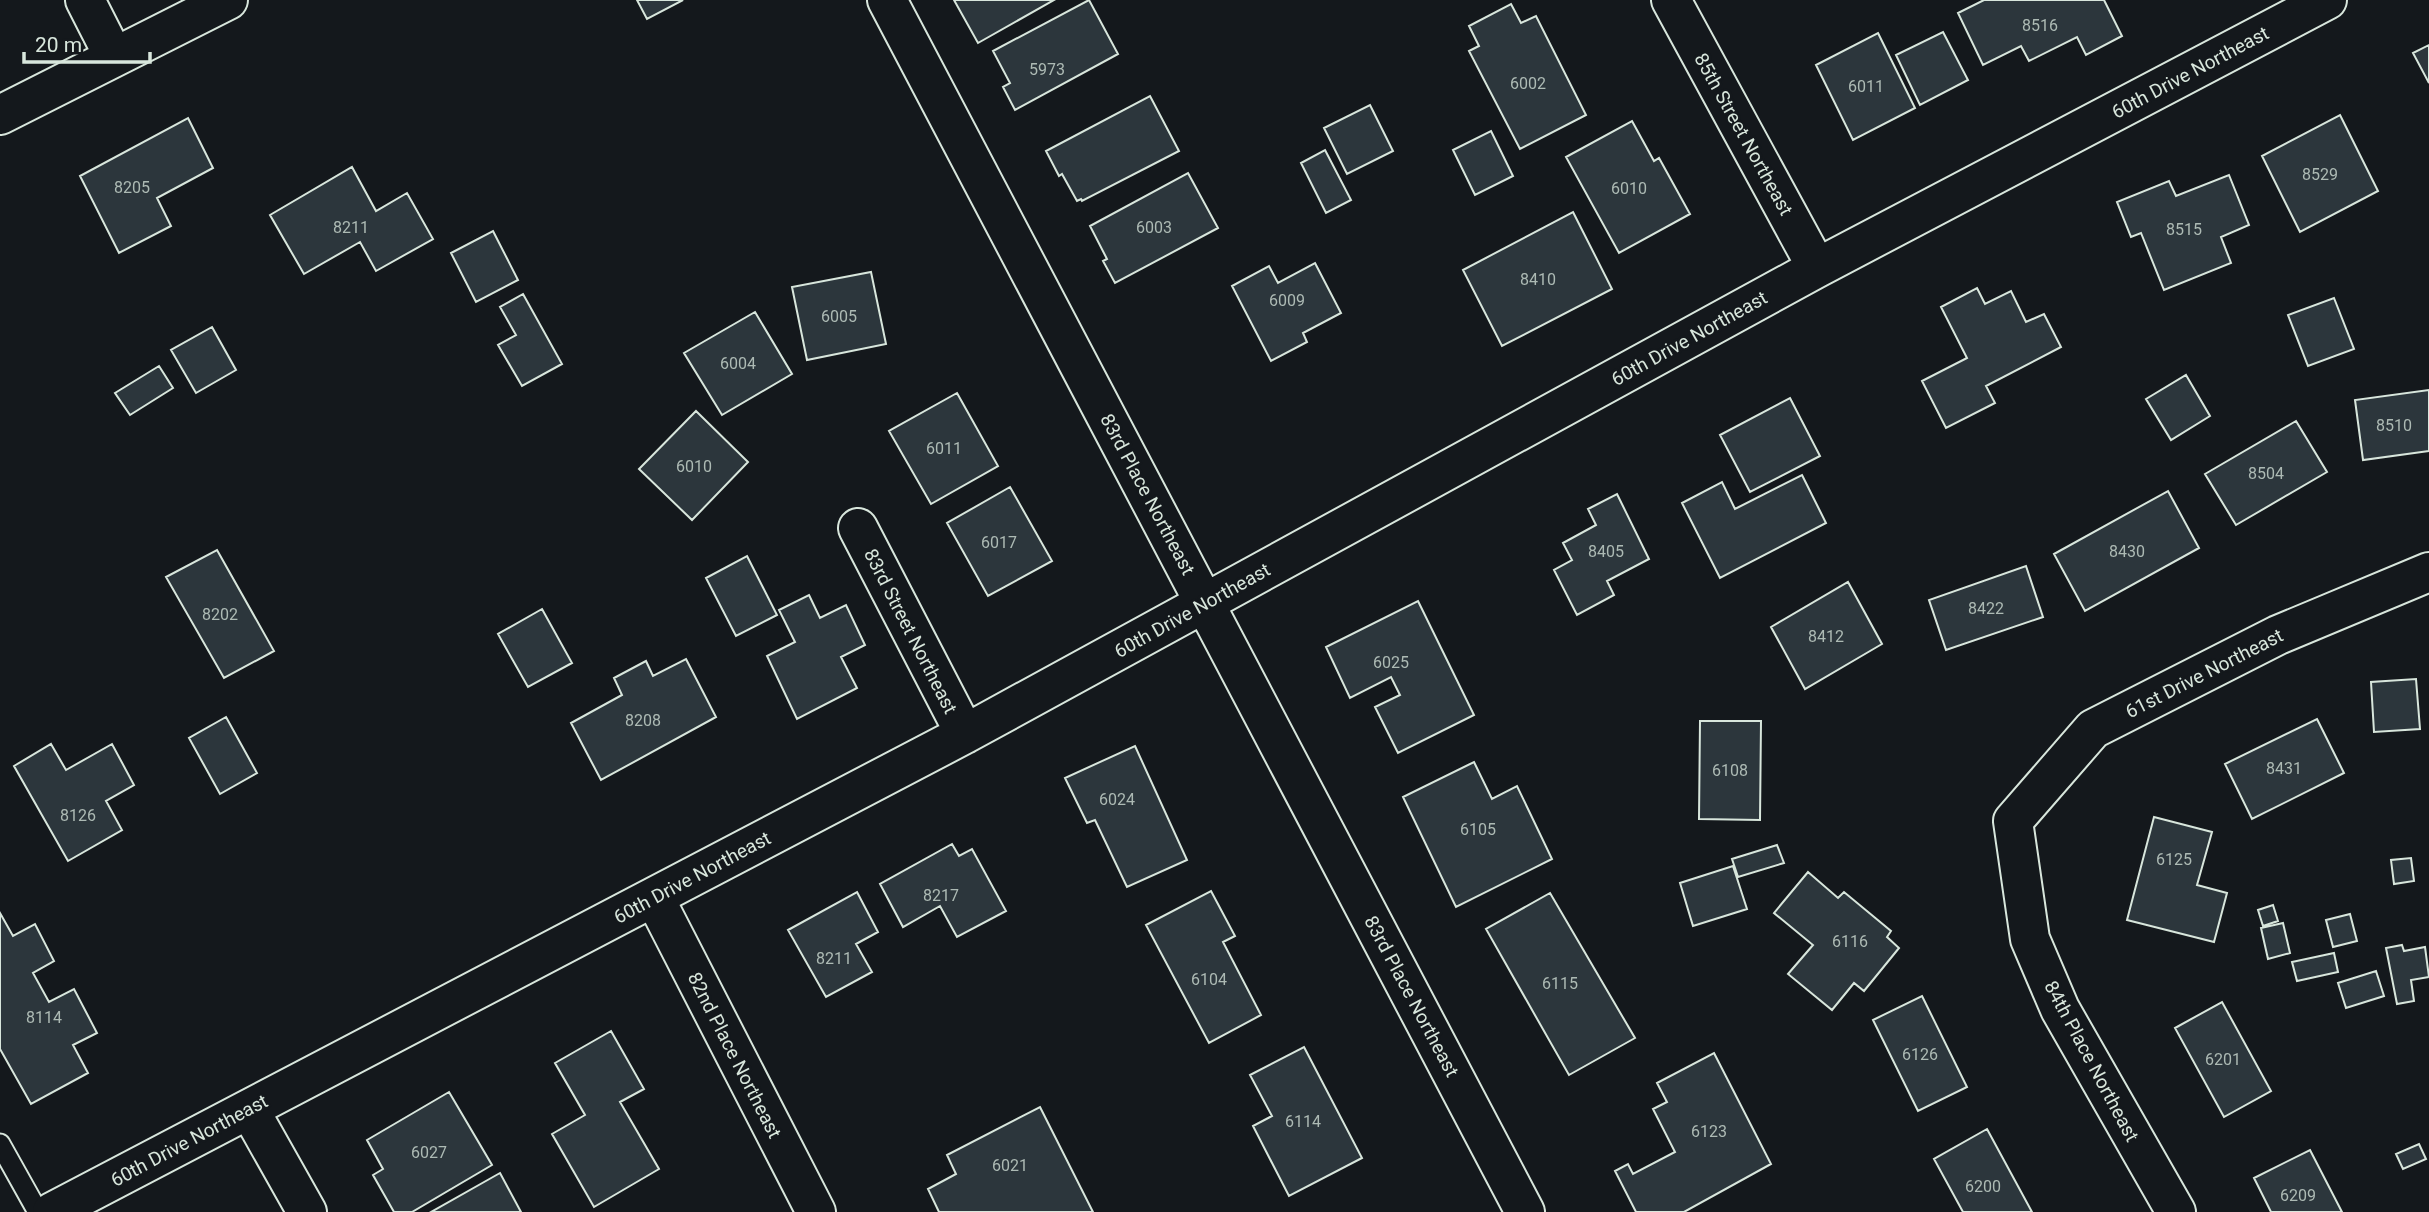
<svg xmlns="http://www.w3.org/2000/svg" width="2429" height="1212" viewBox="0 0 2429 1212" font-family="Roboto,sans-serif">
  <rect width="100%" height="100%" fill="#14181c"/>
  <path fill="#2c363c" stroke="#d8e6dc" stroke-width="2" d="M637,0H683L647,19Z
    M954,0H1054L978,43Z
    M1089,0L1118,54L1015,110L1003,87L1010,83L993,51Z
    M1984,0H2104L2122,36L2086,55L2077,37L2029,61L2021,46L1983,65L1958,13Z
    M1511,4L1521,23L1536,16L1586,115L1520,149L1469,51L1479,46L1469,26Z
    M1943,32L1968,80L1920,105L1896,55Z
    M1878,33L1915,108L1853,140L1816,65Z
    M2429,45V83L2413,53Z
    M1150,96L1179,151L1082,201L1081,199L1077,201L1062,174L1059,176L1046,151Z
    M1370,105L1393,151L1347,174L1324,128Z
    M2340,115L2378,191L2300,232L2262,156Z
    M188,118L213,168L157,198L171,226L119,253L80,176Z
    M1632,121L1654,161L1659,158L1690,214L1619,253L1566,157Z
    M1491,131L1513,176L1475,195L1453,150Z
    M1325,150L1351,200L1326,213L1301,163Z
    M352,167L376,211L407,193L433,239L376,271L360,242L304,274L270,215Z
    M1188,173L1218,228L1115,283L1103,261L1107,259L1090,226Z
    M2229,175L2249,225L2221,237L2231,263L2164,290L2141,233L2131,237L2117,202L2169,181L2176,196Z
    M1573,212L1612,289L1502,346L1463,270Z
    M493,231L518,280L476,302L451,253Z
    M1315,263L1341,313L1303,333L1307,342L1271,361L1232,286L1269,266L1278,283Z
    M871,272L886,344L807,360L792,287Z
    M1977,288L1985,304L2011,291L2026,322L2044,314L2061,347L1986,386L1995,403L1946,428L1922,381L1967,358L1941,307Z
    M523,294L562,364L522,386L498,345L516,335L500,307Z
    M2334,298L2354,349L2308,366L2288,315Z
    M755,312L792,374L722,415L684,353Z
    M212,327L236,370L196,393L171,350Z
    M159,366L173,388L130,415L115,393Z
    M2186,375L2210,416L2171,440L2146,399Z
    M2429,390V451L2363,460L2355,400Z
    M957,393L998,466L931,504L889,431Z
    M1790,398L1820,456L1750,492L1720,435Z
    M696,411L748,462L692,520L639,469Z
    M2296,421L2327,472L2236,525L2205,474Z
    M1802,475L1826,523L1720,578L1682,503L1722,482L1735,509Z
    M1010,487L1052,561L988,596L947,523Z
    M2168,491L2199,548L2085,611L2054,554Z
    M1617,494L1649,559L1607,581L1614,595L1577,615L1554,570L1572,560L1563,543L1596,525L1588,509Z
    M217,550L274,651L224,678L166,577Z
    M747,556L777,615L736,636L706,578Z
    M2026,566L2043,617L1946,650L1929,600Z
    M1848,582L1882,644L1805,689L1771,627Z
    M809,595L820,618L846,605L865,645L841,657L857,688L797,719L767,656L795,642L779,610Z
    M1418,601L1474,715L1398,753L1375,707L1400,695L1391,677L1350,698L1326,647Z
    M542,609L572,663L528,687L498,634Z
    M686,659L716,717L601,780L571,723L622,695L614,678L646,661L653,676Z
    M2416,679L2420,729L2374,732L2371,682Z
    M226,717L257,773L220,794L189,738Z
    M2317,719L2344,773L2252,819L2225,764Z
    M1700,721H1761L1760,820L1699,819Z
    M51,744L66,770L112,744L134,785L106,801L122,830L68,861L14,766Z
    M1135,746L1187,860L1127,887L1095,820L1087,823L1065,778Z
    M1474,762L1492,799L1517,786L1552,859L1456,907L1403,797Z
    M2154,817L2212,832L2197,885L2227,893L2214,942L2127,920Z
    M952,844L959,856L972,849L1006,911L957,937L940,906L903,927L880,884Z
    M1777,845L1784,863L1738,877L1732,859Z
    M2411,858L2414,881L2394,884L2391,860Z
    M1733,866L1747,909L1693,926L1680,883Z
    M1808,872L1838,898L1844,892L1891,931L1887,937L1899,948L1864,991L1854,983L1832,1010L1788,974L1813,945L1774,913Z
    M1211,891L1235,936L1223,942L1261,1015L1209,1043L1146,925Z
    M857,892L878,932L856,944L872,972L826,997L788,930Z
    M1550,893L1635,1038L1569,1075L1486,929Z
    M2273,905L2278,921L2263,926L2258,910Z
    M0,913L13,936L35,924L54,961L33,973L49,1002L74,989L97,1033L73,1045L88,1073L31,1104L0,1049Z
    M2350,914L2357,941L2333,947L2326,920Z
    M2283,923L2290,953L2268,959L2261,928Z
    M2402,945L2404,951L2425,947L2429,977L2411,980L2414,1001L2397,1004L2386,948Z
    M2334,953L2338,972L2297,981L2292,962Z
    M2376,971L2384,996L2346,1008L2338,983Z
    M1922,996L1967,1087L1918,1111L1873,1020Z
    M2222,1002L2271,1091L2224,1117L2175,1028Z
    M611,1031L644,1089L620,1102L659,1169L594,1207L552,1134L585,1115L555,1063Z
    M1304,1047L1362,1158L1289,1196L1253,1126L1272,1116L1250,1075Z
    M1714,1053L1771,1164L1684,1212H1636L1615,1171L1628,1164L1633,1174L1675,1152L1653,1109L1667,1102L1657,1083Z
    M449,1092L492,1165L412,1212H394L373,1175L383,1169L367,1140Z
    M1040,1107L1093,1212H939L928,1189L956,1174L947,1155Z
    M1987,1129L2032,1212H1963L1934,1159Z
    M2419,1144L2426,1159L2403,1169L2396,1154Z
    M2310,1150L2342,1212H2271L2254,1178Z
    M500,1173L521,1212H431Z"/>
  <g fill="none" stroke-linecap="round" stroke-linejoin="round">
    <defs>
      <path id="lane" d="M0,1144L38,1212"/>
      <path id="street" d="M85,0L114,57
        M887,0L1525,1212
        M1671,0L1817,268
        M0,115L228,0
        M858,528L965,734
        M654,897L816,1212
        M249,1109L307,1212
        M52,1212L965,734L1817,268L2327,0
        M2176,1212L2060,1009L2030,939L2013,821L2093,729L2278,635L2429,572"/>
    </defs>
    <use href="#lane" stroke="#d8e6dc" stroke-width="23"/>
    <use href="#street" stroke="#d8e6dc" stroke-width="42"/>
    <use href="#lane" stroke="#14181c" stroke-width="19"/>
    <use href="#street" stroke="#14181c" stroke-width="38"/>
  </g>
  <g text-anchor="middle" stroke-width="5" stroke-linejoin="round" paint-order="stroke">
    <g font-size="16" fill="#adbab4">
      <text x="2040" y="31">8516</text>
      <text x="1047" y="75">5973</text>
      <text x="1528" y="89">6002</text>
      <text x="1866" y="92">6011</text>
      <text x="2320" y="180">8529</text>
      <text x="132" y="193">8205</text>
      <text x="1629" y="194">6010</text>
      <text x="351" y="233">8211</text>
      <text x="1154" y="233">6003</text>
      <text x="2184" y="235">8515</text>
      <text x="1538" y="285">8410</text>
      <text x="1287" y="306">6009</text>
      <text x="839" y="322">6005</text>
      <text x="738" y="369">6004</text>
      <text x="2394" y="431">8510</text>
      <text x="944" y="454">6011</text>
      <text x="694" y="472">6010</text>
      <text x="2266" y="479">8504</text>
      <text x="999" y="548">6017</text>
      <text x="1606" y="557">8405</text>
      <text x="2127" y="557">8430</text>
      <text x="1986" y="614">8422</text>
      <text x="220" y="620">8202</text>
      <text x="1826" y="642">8412</text>
      <text x="1391" y="668">6025</text>
      <text x="643" y="726">8208</text>
      <text x="2284" y="774">8431</text>
      <text x="1730" y="776">6108</text>
      <text x="1117" y="805">6024</text>
      <text x="78" y="821">8126</text>
      <text x="1478" y="835">6105</text>
      <text x="2174" y="865">6125</text>
      <text x="941" y="901">8217</text>
      <text x="1850" y="947">6116</text>
      <text x="834" y="964">8211</text>
      <text x="1209" y="985">6104</text>
      <text x="1560" y="989">6115</text>
      <text x="44" y="1023">8114</text>
      <text x="1920" y="1060">6126</text>
      <text x="2223" y="1065">6201</text>
      <text x="1303" y="1127">6114</text>
      <text x="1709" y="1137">6123</text>
      <text x="429" y="1158">6027</text>
      <text x="1010" y="1171">6021</text>
      <text x="1983" y="1192">6200</text>
      <text x="2298" y="1201">6209</text>
    </g>
    <g font-size="19" fill="#d8e6dc" stroke="#14181c">
      <text transform="translate(2190 72) rotate(-28)" y="7">60th Drive Northeast</text>
      <text transform="translate(1744 134) rotate(61)" y="7">85th Street Northeast</text>
      <text transform="translate(1689 338) rotate(-29)" y="7">60th Drive Northeast</text>
      <text transform="translate(1148 494) rotate(62)" y="7">83rd Place Northeast</text>
      <text transform="translate(1192 610) rotate(-29)" y="7">60th Drive Northeast</text>
      <text transform="translate(911 631) rotate(63)" y="7">83rd Street Northeast</text>
      <text transform="translate(2204 673) rotate(-27)" y="7">61st Drive Northeast</text>
      <text transform="translate(692 877) rotate(-28)" y="7">60th Drive Northeast</text>
      <text transform="translate(1412 996) rotate(62)" y="7">83rd Place Northeast</text>
      <text transform="translate(735 1055) rotate(63)" y="7">82nd Place Northeast</text>
      <text transform="translate(2092 1061) rotate(62)" y="7">84th Place Northeast</text>
      <text transform="translate(189 1140) rotate(-28)" y="7">60th Drive Northeast</text>
    </g>
  </g>
  <path d="M24 52v10h126v-10" fill="none" stroke="#d8e6dc" stroke-width="3.5"/>
  <text x="35" y="52" font-size="21" fill="#d8e6dc" stroke="#14181c" stroke-width="5" paint-order="stroke">20 m</text>
</svg>
